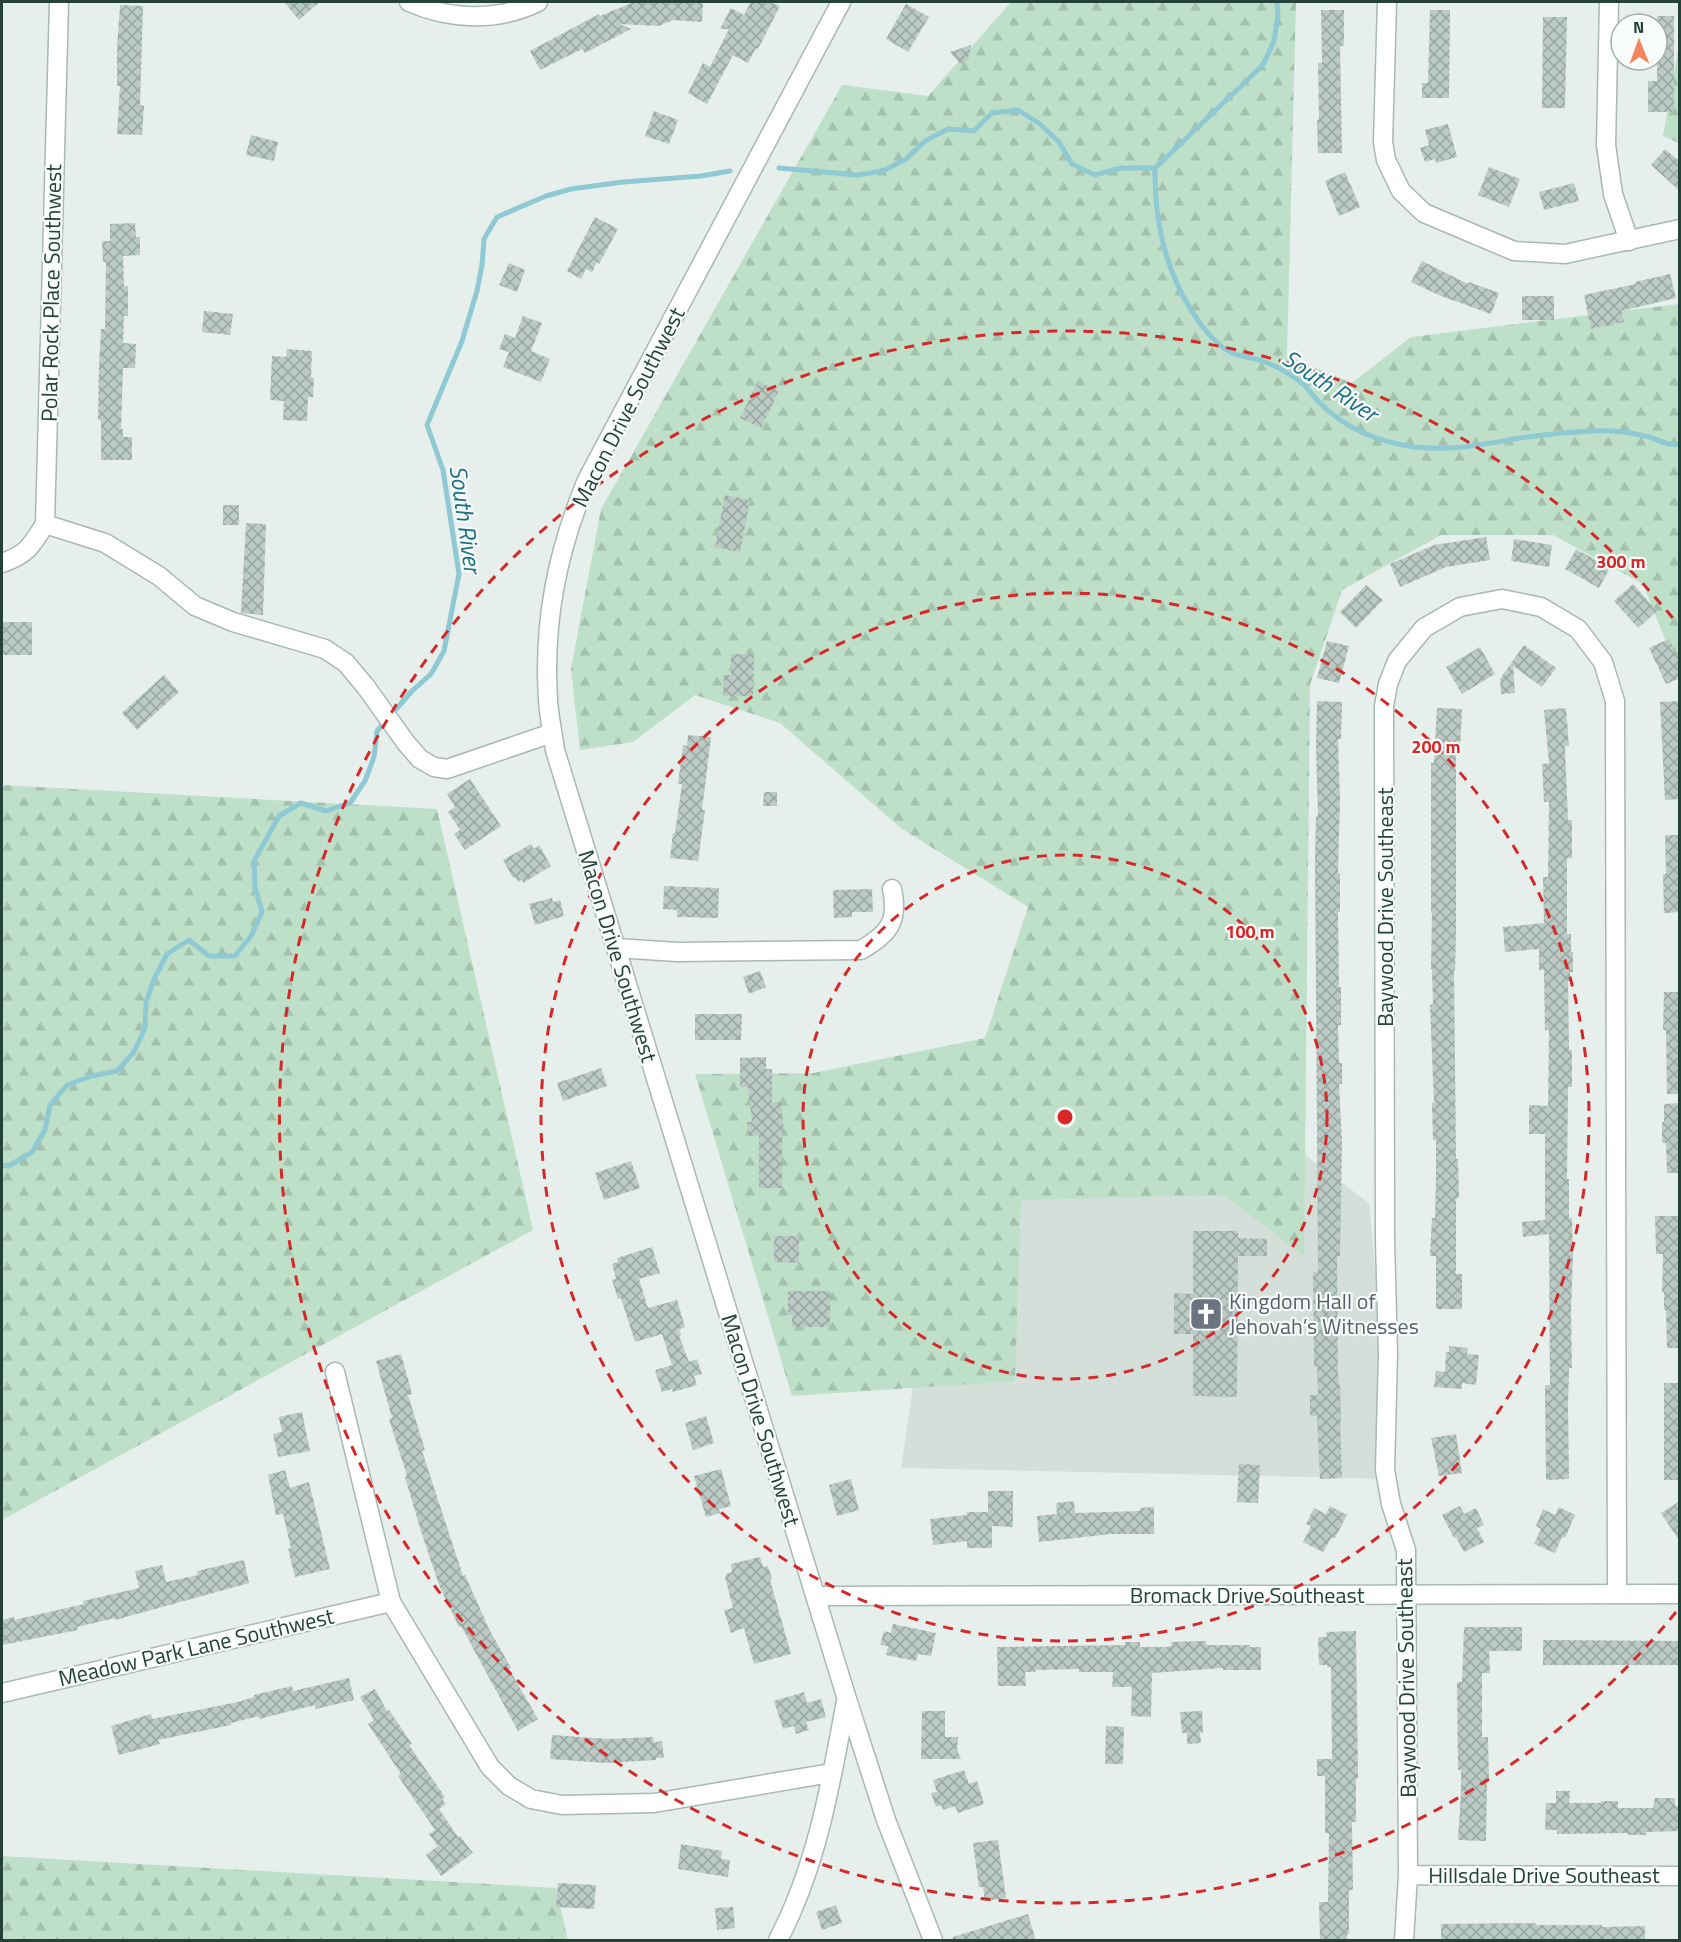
<svg xmlns="http://www.w3.org/2000/svg" width="1681" height="1942" viewBox="0 0 1681 1942" font-family="'Titillium Web',sans-serif">
  <defs>
    <pattern id="forest-firs" width="22" height="20" patternUnits="userSpaceOnUse" patternTransform="scale(1.5)"><rect width="22" height="20" fill="#bfe0c8"/><path d="M5 1l3.5 6h-7zM16 11l3.5 6h-7z" fill="#a4c1ad"/></pattern>
    <pattern id="building-cross-hatch" width="8" height="8" patternUnits="userSpaceOnUse" patternTransform="scale(1.5)"><rect width="8" height="8" fill="#bbcac4"/><path d="M0 0l8 8M0 8l8-8" fill="none" stroke="#98a6a0"/></pattern>
  </defs>
  <rect width="100%" height="100%" fill="#e6efeb"/>
  <path fill="#d4dfda" d="M1268,1127L1369,1203L1394,1479L901,1468L946,1163Z"/>
  <path fill="url(#forest-firs)" d="M1011,2H1296L1287,356L1352,383L1411,337L1679,304V674L1643,584L1553,535H1441L1342,590L1310,685L1304,1256L1224,1195L1021,1200L1015,1381L792,1396L695,1074L813,1073L985,1038L1028,907L902,829L780,723L695,695L633,742L580,750L571,669L601,509L842,85L928,96Z
    M1679,45V143L1663,136Z
    M2,785L437,809L533,1230L2,1520Z
    M2,1856L556,1888L568,1940H2Z"/>
  <g fill="none" stroke-linecap="round" stroke-linejoin="round">
    <path stroke="#8ec9d4" stroke-width="5" d="M779,168L857,175L883,171L906,159L925,141L948,129L974,131L992,113L1018,110L1040,124L1059,142L1072,164L1095,175L1121,168H1155
      M1155,168C1154,225 1167,279 1202,326C1210,336 1220,348 1232,353C1240,357 1250,357 1259,360C1274,365 1290,373 1303,384C1309,389 1314,398 1321,404C1346,429 1380,442 1414,447C1449,451 1480,445 1514,439C1540,435 1568,432 1595,431C1612,430 1629,432 1645,436C1657,438 1667,447 1680,444
      M1155,168L1263,65L1274,41L1278,16L1277,2
      M2,1165L9,1166L32,1152L45,1130L50,1105L67,1085L92,1076L117,1071L134,1052L145,1028L146,1002L155,977L167,954L189,940L209,956H235L251,936L262,912L255,887L254,861L279,816L301,803L326,811L350,803L365,781L374,757L377,731L412,691L431,674L444,651L459,574L443,470L427,425L462,341L477,291L482,265L484,239L497,217L546,196L571,189L623,182L701,176L730,171"/>
  </g>
  <path fill="url(#building-cross-hatch)" d="M284,2H320L299,20Z
    M634,2H703L702,22L673,20L659,26L620,24L631,29L585,53L582,49L540,70L530,51L599,14L600,16Z
    M751,2H770L780,6L758,49L756,48L748,63L733,55L707,104L688,93L703,63L710,67L729,29H720L731,8L744,15Z
    M906,4L929,17L908,52L886,39Z
    M120,5L143,6L140,105L144,106L142,135L117,134L120,86H117V48Z
    M1321,10H1344V46H1340L1342,153H1318L1317,120H1319L1318,63H1322Z
    M1430,10H1450L1449,98H1422V83H1428Z
    M1657,16H1674V112H1648V81H1657Z
    M1543,17H1567L1565,108H1542Z
    M971,45L968,59L961,65L950,52Z
    M654,111L678,120L669,144L645,136Z
    M1448,124L1457,157L1436,163L1435,159L1425,162L1420,148L1429,145L1425,130Z
    M251,135L278,142L274,161L246,155Z
    M1665,149L1680,162V191L1651,165Z
    M1489,167L1520,179L1509,207L1478,195Z
    M1345,172L1360,207L1339,216L1325,181Z
    M1574,183L1579,201L1544,210L1539,192Z
    M595,217L618,229L599,264L597,262L592,272L586,269L581,279L567,271Z
    M135,223L136,237H140V255L123,256L124,286H128V316H124L123,343L136,344L135,368H123L121,429H123V437H132V460H101V420H98L99,367L101,329H105L106,262H103L102,241H110V224Z
    M1422,261L1468,284L1469,282L1499,293L1491,314L1441,296L1411,282Z
    M509,263L525,270L517,292L499,285Z
    M1670,274L1676,298L1621,311L1624,322L1591,329L1584,295L1636,284L1635,282Z
    M1522,296H1554V320H1522Z
    M204,311L233,314L230,335L202,332Z
    M523,316L542,323L531,351L550,359L541,382L503,367L509,352L499,349L505,334L515,338Z
    M287,349L312,351L311,377L314,378L313,397H308L307,421L283,420L284,401L270,400L272,356L286,357Z
    M758,381L779,391L761,428L740,418Z
    M725,495L750,500L740,552L715,547Z
    M223,505H239V525H223Z
    M246,523L266,524L263,615L241,613Z
    M1486,537L1490,560L1446,567L1400,587L1390,564L1434,545Z
    M1514,539L1552,545L1549,567L1511,561Z
    M1576,549L1610,568L1599,588L1565,569Z
    M1633,584L1657,611L1638,628L1614,601Z
    M1366,585L1383,600L1356,628L1340,612Z
    M2,622H32V655H2Z
    M1669,639L1680,661V678L1666,684L1649,648Z
    M1327,641L1349,646L1339,683L1317,678Z
    M1524,645L1556,668L1542,687L1513,666L1515,693L1501,694L1500,679Z
    M1480,647L1495,674L1462,694L1446,667Z
    M731,654H754L753,696H723L724,675H731Z
    M164,675L179,692L137,730L122,713Z
    M1317,701L1342,702L1341,739H1338L1340,799L1338,873H1340V912H1338L1339,987H1341V1025H1338L1339,1063H1342V1084H1339L1342,1142L1340,1256H1337L1338,1374L1339,1385H1340L1341,1422H1340L1342,1478L1320,1479L1317,1416H1310V1395H1318L1317,1367H1314L1313,1272H1318L1315,859L1316,816H1318L1316,748Z
    M1680,701V799L1665,800L1660,702Z
    M1437,708L1462,709L1460,748H1456V931L1455,970H1454L1456,1159H1458L1459,1198L1456,1199V1274H1462V1309H1436V1256H1430L1432,1218H1435L1436,1178V1140H1433L1432,1103H1434L1430,1005L1433,1004L1432,969H1431L1432,913H1431V763H1434Z
    M1566,708L1569,746H1565L1568,820H1572V858H1567V934H1571V952H1573V972H1570V981H1568L1569,1050H1572V1087H1568L1567,1179H1569V1218H1572L1573,1257L1571,1312L1572,1368H1569L1568,1406L1569,1479L1546,1480L1545,1385H1550L1549,1234L1523,1237L1522,1222L1545,1220V1134H1529V1105L1548,1106L1549,1030H1545L1544,970H1539V949L1505,952L1503,927L1544,923L1543,877H1548L1549,802H1544L1542,764L1549,763L1544,710Z
    M688,735L711,737L702,810H705L698,861L670,858L673,833H675L682,784H678L683,745L687,746Z
    M470,779L501,826L465,850L454,834L460,830L448,812L455,807L447,794Z
    M764,792H777V806H763Z
    M1665,835H1680V912L1664,913L1663,874H1666Z
    M531,844L534,849L539,845L551,866L523,883L522,879L518,882L515,877L513,878L503,860Z
    M664,886L719,888L718,918L677,917V910L663,909Z
    M872,889L873,912H852V917L834,918L833,890Z
    M552,898L553,902L560,900L564,916L535,925L529,904Z
    M760,971L766,987L749,994L743,977Z
    M1664,992H1680V1094H1667L1666,1030H1663Z
    M695,1014H742L741,1040H695Z
    M766,1057V1069H772V1103L781,1102L784,1132H782V1188H759V1135L749,1136L747,1122H752L748,1087H740V1058Z
    M601,1068L607,1086L563,1101L557,1083Z
    M1680,1103V1173H1667L1666,1143H1662V1122H1664V1104Z
    M631,1161L640,1188L604,1200L595,1173Z
    M1655,1216H1680V1348H1667L1666,1310H1664V1292H1662L1663,1254H1656Z
    M1193,1231H1238V1238L1267,1239V1256H1238L1237,1397L1193,1396V1334H1174V1293L1193,1294Z
    M774,1236H799V1263L774,1262Z
    M652,1247L660,1273L639,1279L648,1308L677,1300L685,1327L679,1329L681,1335L679,1336L689,1362L697,1359L702,1374L694,1376L697,1385L673,1392L672,1389L662,1392L655,1370L672,1365L662,1334L635,1342L621,1298L618,1299L612,1280L616,1278L612,1264L618,1262L617,1258Z
    M788,1291H830V1327H792V1315H788Z
    M1449,1346L1468,1348L1467,1354L1479,1355L1476,1385L1462,1383V1389L1434,1387L1436,1371L1445,1372L1446,1352H1449Z
    M401,1354L412,1394L408,1395L425,1450L422,1451L463,1576L465,1575L489,1629L511,1668L509,1669L538,1719L518,1731L461,1626L459,1627L439,1585L420,1528L405,1477L407,1476L389,1419L392,1418L376,1361Z
    M1664,1383H1680V1480H1664Z
    M302,1412L310,1451L278,1457L273,1434L282,1432L279,1417Z
    M706,1416L714,1443L693,1450L685,1423Z
    M1456,1434L1462,1473L1439,1476L1431,1438Z
    M1239,1464L1260,1465L1258,1503L1237,1502Z
    M721,1469L731,1506L719,1509L720,1513L706,1517L694,1476Z
    M285,1470L290,1488L309,1482L330,1569L295,1577L288,1549L291,1548L283,1514L276,1515L268,1475Z
    M851,1479L859,1510L837,1516L829,1485Z
    M988,1491H1013V1527L992,1526V1548H967V1541L933,1545L930,1519L967,1515V1512H988Z
    M1074,1501L1075,1513L1140,1511V1508L1154,1507V1534H1111L1039,1542L1037,1516L1057,1514L1056,1503Z
    M1680,1501V1542L1661,1513Z
    M1330,1506L1347,1515L1335,1538L1332,1537L1323,1552L1303,1542L1311,1526L1306,1524L1314,1508L1326,1514Z
    M1460,1506L1464,1514L1476,1508L1484,1525L1477,1528L1484,1542L1464,1552L1456,1537L1454,1538L1442,1515Z
    M1559,1507L1575,1515L1565,1538L1562,1537L1555,1553L1534,1544L1541,1529L1536,1526L1543,1509L1555,1515Z
    M760,1557L763,1567L768,1566L772,1579L770,1580L791,1654L754,1664L744,1628L731,1633L724,1610L733,1608L725,1577H726V1574L732,1572L731,1564Z
    M244,1560L249,1583L115,1620V1618L77,1627L78,1630L2,1645V1620L14,1617V1620L84,1604L83,1601L139,1588L135,1571L162,1565L166,1582L198,1575L197,1571Z
    M893,1624L936,1633L931,1656L918,1654L916,1661L886,1655L888,1646L880,1645L884,1631L891,1633Z
    M1464,1627H1522V1651H1489L1490,1673H1482V1737H1488L1489,1781H1487L1486,1841L1458,1840L1461,1792V1770H1458L1457,1682H1462Z
    M1356,1631L1358,1778H1356V1822H1352L1353,1890H1349V1934H1347V1941H1320L1319,1902H1328L1329,1833H1325V1776H1317V1759H1332L1331,1667H1327V1665H1319L1318,1637H1327L1326,1632Z
    M1543,1640L1680,1641V1665H1543Z
    M1206,1641V1645H1250L1249,1647H1261V1670H1223V1668L1152,1673L1151,1717L1131,1716L1132,1687H1112L1113,1672H1079V1669L1035,1670L1036,1672H1025L1026,1686H998L997,1647L1125,1645V1642H1140V1647H1169L1168,1646H1171V1642Z
    M349,1678L354,1700L316,1709L315,1705L259,1719V1716L231,1723V1725L158,1740L160,1744L119,1755L111,1726L151,1714L152,1719L238,1702L254,1697V1695L292,1686L293,1691Z
    M375,1689L387,1711L389,1710L412,1744L409,1745L445,1797L442,1799L446,1804L439,1809L458,1837L460,1836L473,1853L441,1876L426,1855L438,1846L429,1834L435,1830L398,1776L401,1774L368,1724L374,1720L360,1697Z
    M804,1692L807,1703L821,1699L826,1717L806,1722L809,1730L796,1734L794,1726L783,1729L774,1701Z
    M922,1711H945V1737H958L957,1750L961,1759H921Z
    M1202,1711L1203,1733H1200L1201,1743L1187,1744V1733H1182L1180,1712Z
    M1106,1726L1124,1727L1123,1764H1105Z
    M552,1735L608,1739L653,1737L654,1742L662,1741L664,1758H656V1760L606,1763L550,1759Z
    M964,1770L969,1784L977,1781L984,1804L958,1813L955,1806L943,1810L941,1805L936,1807L931,1793L937,1792L933,1780Z
    M1556,1791H1570L1569,1803H1601V1801H1618V1808H1653L1655,1798H1675V1806H1680V1831L1646,1832V1835H1628V1833L1557,1834V1830H1545L1546,1803H1556Z
    M998,1840L1006,1898L985,1901L983,1887H979L973,1843Z
    M681,1844L722,1851L721,1859L730,1860L728,1877L678,1869Z
    M558,1883L596,1885L594,1909L556,1907Z
    M836,1905L842,1923L822,1930L816,1912Z
    M733,1907L735,1928L717,1930L715,1908Z
    M1028,1914L1036,1941H953V1937Z
    M1536,1923V1925H1602V1927L1645,1926V1941H1441V1924Z"/>
  <g fill="none" stroke-linecap="round" stroke-linejoin="round">
    <defs>
      <path id="minor" d="M409,2C450,20 497,22 538,2
        M841,2L587,480C557,552 543,622 548,700C549,717 553,734 555,750L846,1696L886,1820L933,1940
        M1387,2L1383,142L1386,160L1401,191L1424,213L1514,251L1565,254L1680,229
        M1609,2L1606,145L1613,194L1629,241
        M45,524L105,543L159,576L195,606L233,622L325,649L346,663L366,687L406,743L420,759L434,767L447,769L552,733
        M2,563C28,554 31,546 45,524L59,2
        M616,948L677,952L861,950C889,934 899,921 892,889
        M335,1372L391,1602L490,1767L509,1786L531,1799L562,1805L654,1803L831,1773
        M815,1596L1680,1594
        M2,1693L391,1602
        M1408,1875L1680,1876
        M778,1940C817,1866 831,1783 846,1701
        M1404,1940L1408,1875L1406,1550L1391,1504L1385,1470L1388,1353L1385,1240L1384,706L1388,684L1397,661L1424,628L1460,607L1502,599L1541,607L1578,629L1603,662L1615,701L1617,1594"/>
    </defs>
    <use href="#minor" stroke="#a8b8b2" stroke-width="21"/>
    <use href="#minor" stroke="#fff" stroke-width="18"/>
  </g>
  <g fill="none" stroke="#d62828" stroke-width="3" stroke-dasharray="10 8">
    <circle cx="1065" cy="1117" r="262"/>
    <circle cx="1065" cy="1117" r="524"/>
    <path d="M1676 1612A786 786 0 1 1 1676 622"/>
  </g>
  <defs>
    <symbol id="church-square" viewBox="-11 -11 22 22"><rect x="-9" y="-9" width="18" height="18" rx="4" fill="#6b7280" stroke="#f7fbf9"/><path d="M-1.2-6h2.4v3.5h3.3v2.4h-3.3V6h-2.4V-.1h-3.3v-2.4h3.3Z" fill="#fff"/></symbol>
  </defs>
  <g fill-rule="evenodd">
    <use href="#church-square" x="1187" y="1295" width="38" height="38"/>
  </g>
  <g text-anchor="middle" stroke-width="4.5" stroke-linejoin="round" paint-order="stroke">
    <g font-size="22" fill="#24423a" stroke="#f7fbf9">
      <text transform="translate(51 293) rotate(-89)" y="8">Polar Rock Place Southwest</text>
      <text transform="translate(628 407) rotate(-63)" y="8">Macon Drive Southwest</text>
      <text transform="translate(1385 907) rotate(-90)" y="8">Baywood Drive Southeast</text>
      <text transform="translate(618 956) rotate(73)" y="8">Macon Drive Southwest</text>
      <text transform="translate(761 1420) rotate(73)" y="8">Macon Drive Southwest</text>
      <text x="1247" y="1603">Bromack Drive Southeast</text>
      <text transform="translate(196 1647) rotate(-13)" y="8">Meadow Park Lane Southwest</text>
      <text transform="translate(1406 1678) rotate(-91)" y="8">Baywood Drive Southeast</text>
      <text x="1544" y="1883">Hillsdale Drive Southeast</text>
    </g>
    <g font-size="22" fill="#5b616d" stroke="#f7fbf9" text-anchor="start">
      <text x="1229" y="1309">Kingdom Hall of<tspan x="1229" dy="25">Jehovah’s Witnesses</tspan></text>
    </g>
    <g font-size="24" font-style="italic" fill="#1c6f80" stroke="#f7fbf9">
      <text transform="translate(1330 386) rotate(34)" y="8">South River</text>
      <text transform="translate(465 519) rotate(82)" y="8">South River</text>
    </g>
  </g>
  <circle cx="1065" cy="1117" r="9" fill="#d62828" stroke="#f7fbf9" stroke-width="3"/>
  <g font-size="18" text-anchor="middle" font-weight="bold" fill="#d62828" stroke="#f7fbf9" stroke-width="4.5" stroke-linejoin="round" paint-order="stroke">
    <text x="1621" y="568">300 m</text>
    <text x="1436" y="753">200 m</text>
    <text x="1250" y="938">100 m</text>
  </g>
  <rect width="1681" height="1942" fill="none" stroke="#24423a" stroke-width="6"/>
  <g transform="translate(1639 42) rotate(359)"><circle r="28" fill="#f7fbf9" stroke="#a3b1ad" stroke-width="1.5"/>
  <path d="M0-4.5L10 22L0 15L-10 22Z" fill="#f4845f"/>
  <text y="-9" font-size="16" font-weight="bold" text-anchor="middle" fill="#24423a">N</text>
  </g>
</svg>
